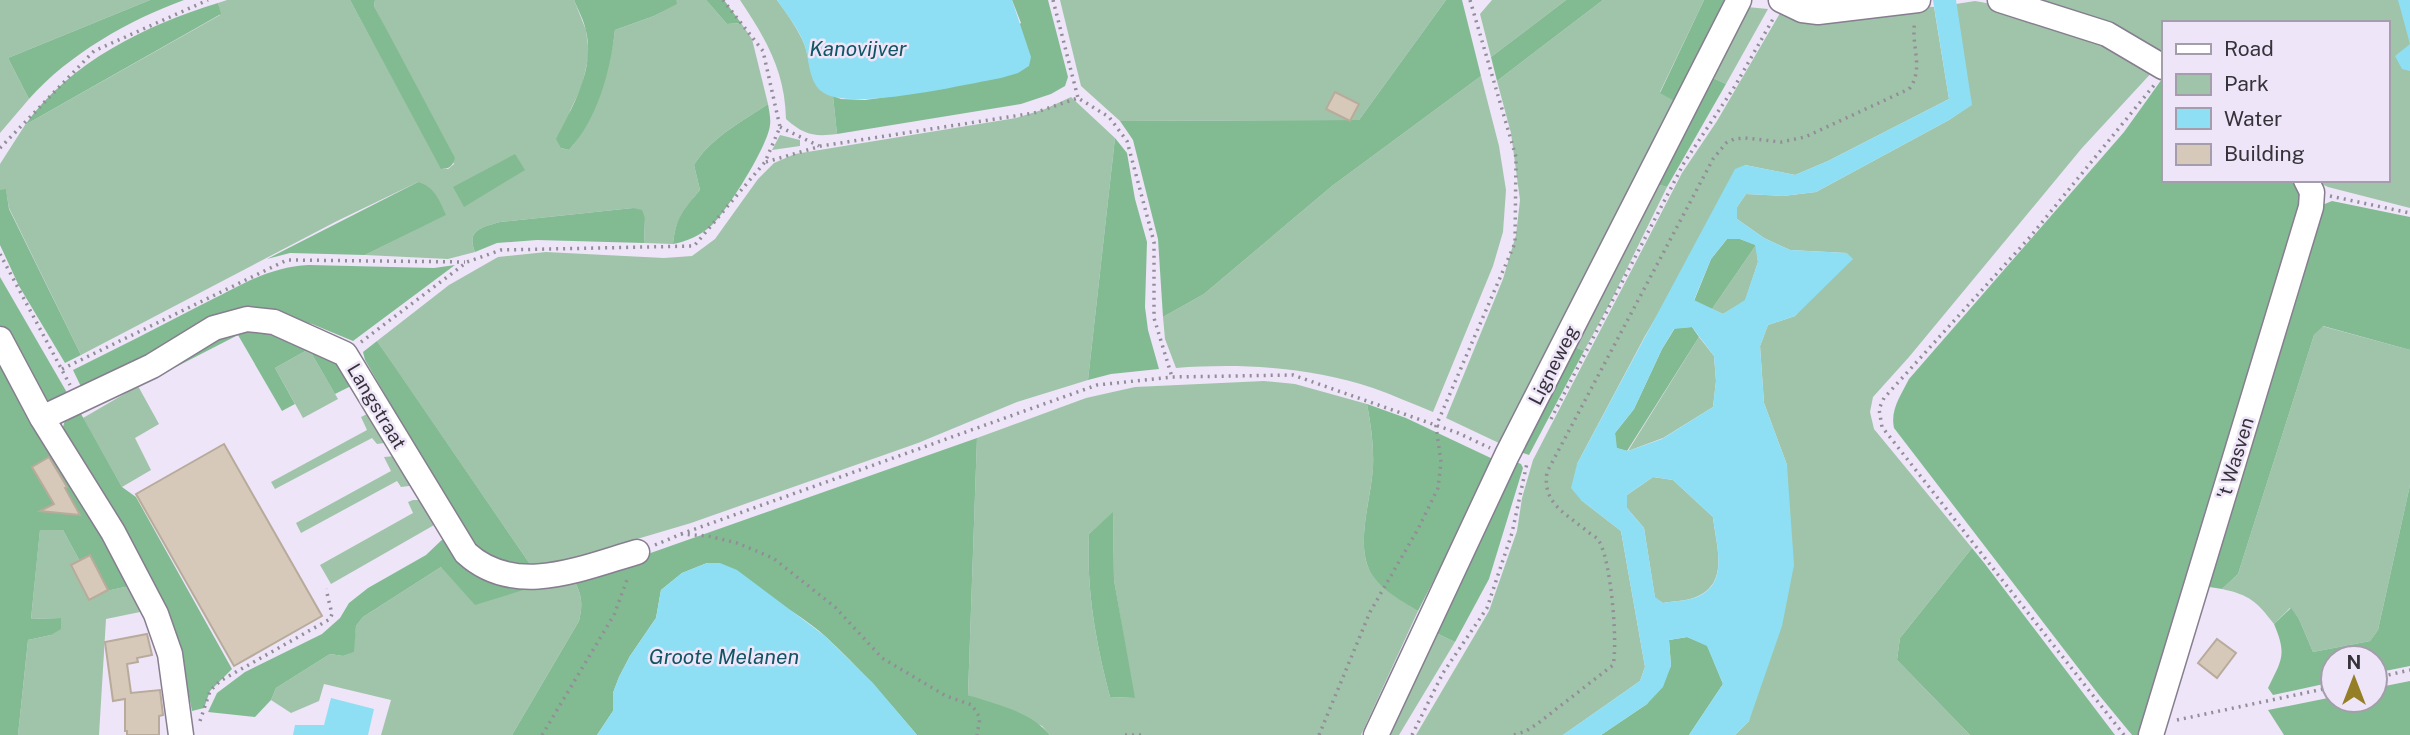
<svg xmlns="http://www.w3.org/2000/svg" width="2410" height="735" viewBox="0 0 2410 735" font-family="'Public Sans',sans-serif">
  <rect width="100%" height="100%" fill="#eee5f8"/>
  <path fill="#a0c4a9" fill-rule="evenodd" d="M0,0H150L8,58L29,99L0,133Z
    M227,0H350L442,169H448L454,164L374,6L375,0H574L586,30L589,54L582,86L570,111L561,148L569,150C593,124 611,65 615,30L654,16L676,4V0H706L727,24L741,23L752,39L768,104C743,121 710,138 694,165L700,190C683,210 676,218 673,244L644,243L645,218L633,208L500,222C482,227 466,230 475,252L448,259L365,255L445,215L418,182L337,221L81,355L9,208L6,190H0V164L25,125L220,15L218,3Z
    M740,0H777C786,12 795,25 802,39C813,61 805,85 833,96L837,134C814,137 804,135 786,119C785,71 766,39 740,0Z
    M1060,0H1446L1359,120L1120,121L1081,86Z
    M1492,0H1566L1491,57L1480,14Z
    M1603,0H1704L1660,92L1676,102L1501,444L1446,418L1503,279L1516,235L1520,200L1511,133L1497,81Z
    M2018,0H2410V208L2328,187L2313,180H2387V23H2163V61Z
    M1975,1C2043,12 2094,40 2155,69L2082,148L1909,357L1873,397L1870,412L1874,429L1972,548L1900,638L1897,660L1970,735H1735L1749,721L1787,465L1764,403L1760,346L1768,325L1795,316L1847,253L1790,250L1764,238L1737,219V207L1746,194L1783,196L1816,192L1949,120L1971,105L1956,4Z
    M1919,6L1934,7L1949,99L1828,161L1795,175L1745,165L1645,336L1577,464L1581,500L1621,531L1645,667L1640,681L1563,735H1416L1489,611L1517,531L1522,498L1533,460L1682,173L1717,121L1783,8Z
    M1747,7L1768,9L1726,84L1711,77Z
    M1481,76L1499,146L1506,190L1503,232L1493,266L1433,412C1413,404 1393,395 1373,388C1310,367 1242,363 1176,368L1165,339L1163,317L1204,294L1332,186Z
    M1071,97L1115,138L1088,380L1017,402L918,443L691,523L610,547L581,559L534,570L377,341L449,285L498,257L546,252L664,258L692,256L715,239L758,179L774,163L795,154L1016,118L1045,109Z
    M780,135L800,140V146L772,150Z
    M1657,184L1667,187L1611,301L1584,351L1573,346Z
    M1756,245L1758,262L1745,301L1723,314L1712,309Z
    M2322,326L2410,350V485L2378,630L2370,641L2313,652L2299,619L2290,608L2274,624C2257,602 2250,595 2222,589L2238,574L2314,335Z
    M1699,337L1714,356L1716,381L1713,407L1663,438L1628,451Z
    M309,349L338,399L303,418L275,368Z
    M1264,381L1295,384L1367,404C1371,425 1374,446 1373,468C1371,496 1358,538 1367,564C1373,583 1402,601 1418,611L1361,735H1050L1042,726L968,695L977,438L1086,398L1135,387ZM1113,513L1114,580L1134,698L1110,697C1096,644 1086,589 1089,534Z
    M138,386L159,424L135,438L151,470L122,487L83,418Z
    M367,414L370,415L386,440L384,443L377,444L372,438L275,489L271,482L367,430L361,417Z
    M396,456L412,483L409,486L401,487L397,481L301,533L296,523L391,471L384,457Z
    M1653,477L1673,480L1713,517C1716,546 1730,583 1696,597C1687,601 1674,601 1663,603L1655,598L1644,528L1627,508V495Z
    M413,500H421L436,524L331,584L320,565L413,513L408,502Z
    M40,529L63,530L97,593L134,585L145,611L106,619L99,735H18L28,640L51,635L61,618L31,619Z
    M441,567L533,587L574,580C582,595 583,604 579,621L512,735H381L391,700L324,684L319,701L291,713L271,700L276,688L330,654L343,656L353,652L356,626L363,617Z
    M1430,630L1455,642L1399,735H1382Z"/>
  <path fill="#82bb92" d="M150,0H184C129,20 69,54 29,99L8,58Z
    M350,0H375L374,6L455,158C453,166 449,169 441,169Z
    M574,0H676L677,4L654,16L615,30C610,72 598,118 569,150L561,148L556,139C573,106 595,69 586,31C584,20 578,10 574,0Z
    M706,0H724L741,23L727,24Z
    M1012,0H1048L1068,77L1065,86L1051,94L1021,104L837,134L833,96L841,99L865,100L914,93L1021,23Z
    M1446,0H1462L1481,76L1332,186L1204,294L1163,317L1158,239L1133,140L1120,121L1359,120Z
    M1566,0H1603L1497,81L1491,57Z
    M1704,0H1728L1676,102L1660,93Z
    M218,3L221,14L25,125C70,62 146,25 218,3Z
    M1711,77L1726,84L1667,187L1657,184Z
    M2162,79L2163,180H2298L2304,194L2141,735H2132L2099,695L1894,428C1890,410 1901,395 1909,379L2124,132Z
    M768,104C769,110 771,119 770,125C768,146 727,211 712,225C703,234 686,242 673,244C676,217 683,210 700,190L694,165C710,138 743,121 768,104Z
    M1115,138L1127,153L1135,199L1147,242L1145,307L1148,330L1159,369L1111,374L1088,380Z
    M515,154L525,170L464,207L453,187Z
    M418,182C435,187 439,200 446,215L365,255L290,253L267,259Z
    M6,189L9,209L81,355L65,363L19,286L0,245V190Z
    M2332,201L2410,217V350L2323,326L2314,335L2238,574L2222,589L2203,586L2315,208Z
    M633,208L642,210L645,218L644,243L537,240L497,243L475,252C466,230 482,227 500,222Z
    M1727,239H1740L1756,245L1712,309L1694,301L1711,259Z
    M309,265L434,268L455,265L353,341L312,324L270,315L85,395L73,370C115,349 157,328 199,306C237,288 266,267 309,265Z
    M0,277L73,403L53,411L0,328Z
    M250,326L326,350L357,383L335,394L309,349L275,368L295,404L282,411L238,335L166,372L164,368L228,334Z
    M1692,327L1699,337L1627,451L1616,448L1615,433L1634,409L1662,349L1675,328Z
    M377,341L395,367L534,570L505,567L480,550L459,522L365,360L363,352Z
    M1573,346L1584,351L1529,455L1520,452Z
    M0,362L134,585L97,593L63,530H40L31,619L61,618V629L51,635L28,640L18,735H0Z
    M1367,404L1406,418L1495,460L1418,611C1400,600 1374,586 1367,564C1358,537 1371,497 1373,468C1374,446 1371,425 1367,404Z
    M80,412L122,487L136,497L232,669L210,691L204,708L192,711C182,654 159,611 134,560C112,515 89,471 63,427L65,420Z
    M977,438L968,695C997,705 1030,711 1050,735H917C888,701 859,667 826,637C791,606 747,586 707,563L682,573L661,590L656,618L630,656L619,677L613,693V711L597,735H512L579,621C583,604 582,595 574,580Z
    M1514,461L1521,464L1523,468L1489,579L1455,642L1430,630Z
    M2410,485V666L2375,673V658H2333V682L2273,695L2268,688C2282,659 2287,655 2274,624L2291,608L2299,619L2313,652L2370,641L2378,630Z
    M1113,512L1114,580L1135,698L1110,697C1096,644 1086,589 1089,534Z
    M447,535L533,587L475,605L441,567L363,617L356,626L354,652L343,656L330,654L276,688L271,700L255,717L208,712L217,693L245,672L322,634L340,618L349,603L368,588L426,555Z
    M1972,548L1985,564L2115,735H1970L1897,660L1900,638Z
    M1687,637L1707,645L1723,684L1689,735H1601L1647,704L1671,666L1669,640Z
    M2410,681V735H2284L2268,710L2333,697V700H2375V688Z"/>
  <path fill="#8edff3" fill-rule="evenodd" d="M777,0H1012L1031,57L1029,66L1018,73L1001,78C966,84 846,113 821,91C807,79 810,56 803,41C797,27 786,13 777,0Z
    M1933,0H1956L1972,105L1949,120L1816,192L1783,196L1746,194L1737,207V219L1764,238L1790,250L1847,253L1853,259L1795,316L1768,325L1760,346L1764,403L1787,465L1794,565L1782,626L1749,721L1735,735H1689L1723,684L1707,646L1687,637L1669,640L1671,666L1663,687L1647,704L1601,735H1563L1640,681L1645,667L1621,531L1581,500L1571,488L1577,464L1735,169L1745,165L1795,175L1828,161L1949,99ZM1727,239H1740L1755,245L1758,262L1745,300L1723,314L1694,300L1711,259ZM1692,327L1714,356L1716,381L1713,407L1662,439L1628,451L1617,448L1615,433L1634,409L1662,349L1674,329ZM1653,477L1673,480L1713,517C1716,546 1730,583 1697,597C1687,601 1674,601 1663,603L1655,597L1644,528L1627,508V495Z
    M2398,0H2410V71L2402,69L2395,56L2410,44Z
    M707,563H720L737,570L825,636L873,683L917,735H597L613,711V693L619,677L630,656L656,618L661,590L682,573Z
    M331,698L374,709L368,735H293L295,725H324Z"/>
  <path fill="#d6c9b9" stroke="#b8ab9c" stroke-width="2" d="M1335,92L1359,104L1350,121L1326,109Z
    M224,444L322,616L234,666L136,494Z
    M49,457L67,487L65,488L80,515L40,511L54,504L32,467Z
    M90,555L108,590L89,600L71,565Z
    M147,634L152,655L137,658L138,662L127,664L131,693L160,690L163,715L159,716V735H127V731H125V699L113,701L105,642Z
    M2217,639L2236,653L2217,678L2198,663Z"/>
  <g fill="none" stroke-linecap="round" stroke-linejoin="round">
    <defs>
      <path id="minor" d="M1781,0L1802,10L1818,12L1918,0
        M2000,0L2107,34L2163,67
        M0,339L42,418L113,532L156,614L170,654L181,735
        M42,418L152,366L214,328L247,319L274,322L345,354L466,553C515,598 582,568 637,552
        M1376,735L1507,455L1739,0
        M2151,735L2311,207L2312,192L2306,180"/>
    </defs>
    <use href="#minor" stroke="#867e8f" stroke-width="27"/>
    <path stroke="#938d9a" stroke-width="3.5" stroke-dasharray="2 5" stroke-linecap="butt" d="M1053,0L1078,98
      M780,127L819,146
      M0,148L94,51L208,0
      M766,162L821,146L1034,113L1078,98L1109,117L1127,141L1154,242V318L1172,377
      M2330,196L2410,213
      M0,254L70,385
      M361,342L467,262L501,250L694,246L765,162L780,127L763,51L723,0
      M62,369L287,260L465,262
      M1551,419L1684,163L1735,86L1773,19
      M681,534L1097,385L1172,377L1293,375L1458,433L1490,448
      M655,545L681,534L708,536L737,543L773,558L835,607L882,658L946,696L972,705L980,718L977,735
      M2375,678L2410,670
      M2177,720L2333,687
      M200,721L210,691L220,681L330,619L332,614L326,589
      M542,735L614,615L628,577
      M1125,735H1143
      M1319,735L1370,612L1418,529L1438,488L1441,462L1436,426L1515,243L1516,157L1470,0
      M1412,735L1443,673L1487,608L1512,533L1527,463
      M1514,735L1526,731L1537,724L1613,665C1618,644 1611,560 1599,541C1597,537 1590,534 1587,531C1565,513 1542,503 1547,472L1713,159L1726,143L1734,139L1745,138L1781,142L1805,137L1909,89C1925,69 1910,44 1915,21
      M2124,735L1882,427L1879,409L1884,398L2030,237L2155,84"/>
    <use href="#minor" stroke="#fff" stroke-width="24"/>
  </g>
  <g text-anchor="middle" stroke-width="5" stroke-linejoin="round" paint-order="stroke">
    <g font-size="19" fill="#363239" stroke="#eee5f8">
      <text transform="translate(1553 365) rotate(-63)" y="7">Ligneweg</text>
      <text transform="translate(377 406) rotate(59)" y="7">Langstraat</text>
      <text transform="translate(2235 458) rotate(-73)" y="7">'t Wasven</text>
    </g>
    <g font-size="21" font-style="italic" fill="#105563" stroke="#eee5f8">
      <text x="858" y="56">Kanovijver</text>
      <text x="724" y="664">Groote Melanen</text>
    </g>
  </g>
  <rect x="2162" y="21" width="228" height="161" fill="#eee5f8" stroke="#a49dac" stroke-width="2"/>
  <rect x="2176" y="44" width="35" height="10" fill="#ffffff" stroke="#a49dac" stroke-width="2"/>
  <text x="2224" y="56" font-size="21" fill="#363239">Road</text>
  <rect x="2176" y="74" width="35" height="21" fill="#a0c4a9" stroke="#a49dac" stroke-width="2"/>
  <text x="2224" y="91" font-size="21" fill="#363239">Park</text>
  <rect x="2176" y="108" width="35" height="21" fill="#8edff3" stroke="#a49dac" stroke-width="2"/>
  <text x="2224" y="126" font-size="21" fill="#363239">Water</text>
  <rect x="2176" y="144" width="35" height="21" fill="#d6c9b9" stroke="#a49dac" stroke-width="2"/>
  <text x="2224" y="161" font-size="21" fill="#363239">Building</text>
  <g transform="translate(2354 679)"><circle r="33" fill="#eee5f8" stroke="#a49dac" stroke-width="2"/>
  <path d="M0-5L12 26L0 18L-12 26Z" fill="#947f26"/>
  <text y="-10" font-size="19" font-weight="bold" text-anchor="middle" fill="#363239">N</text>
  </g>
</svg>
